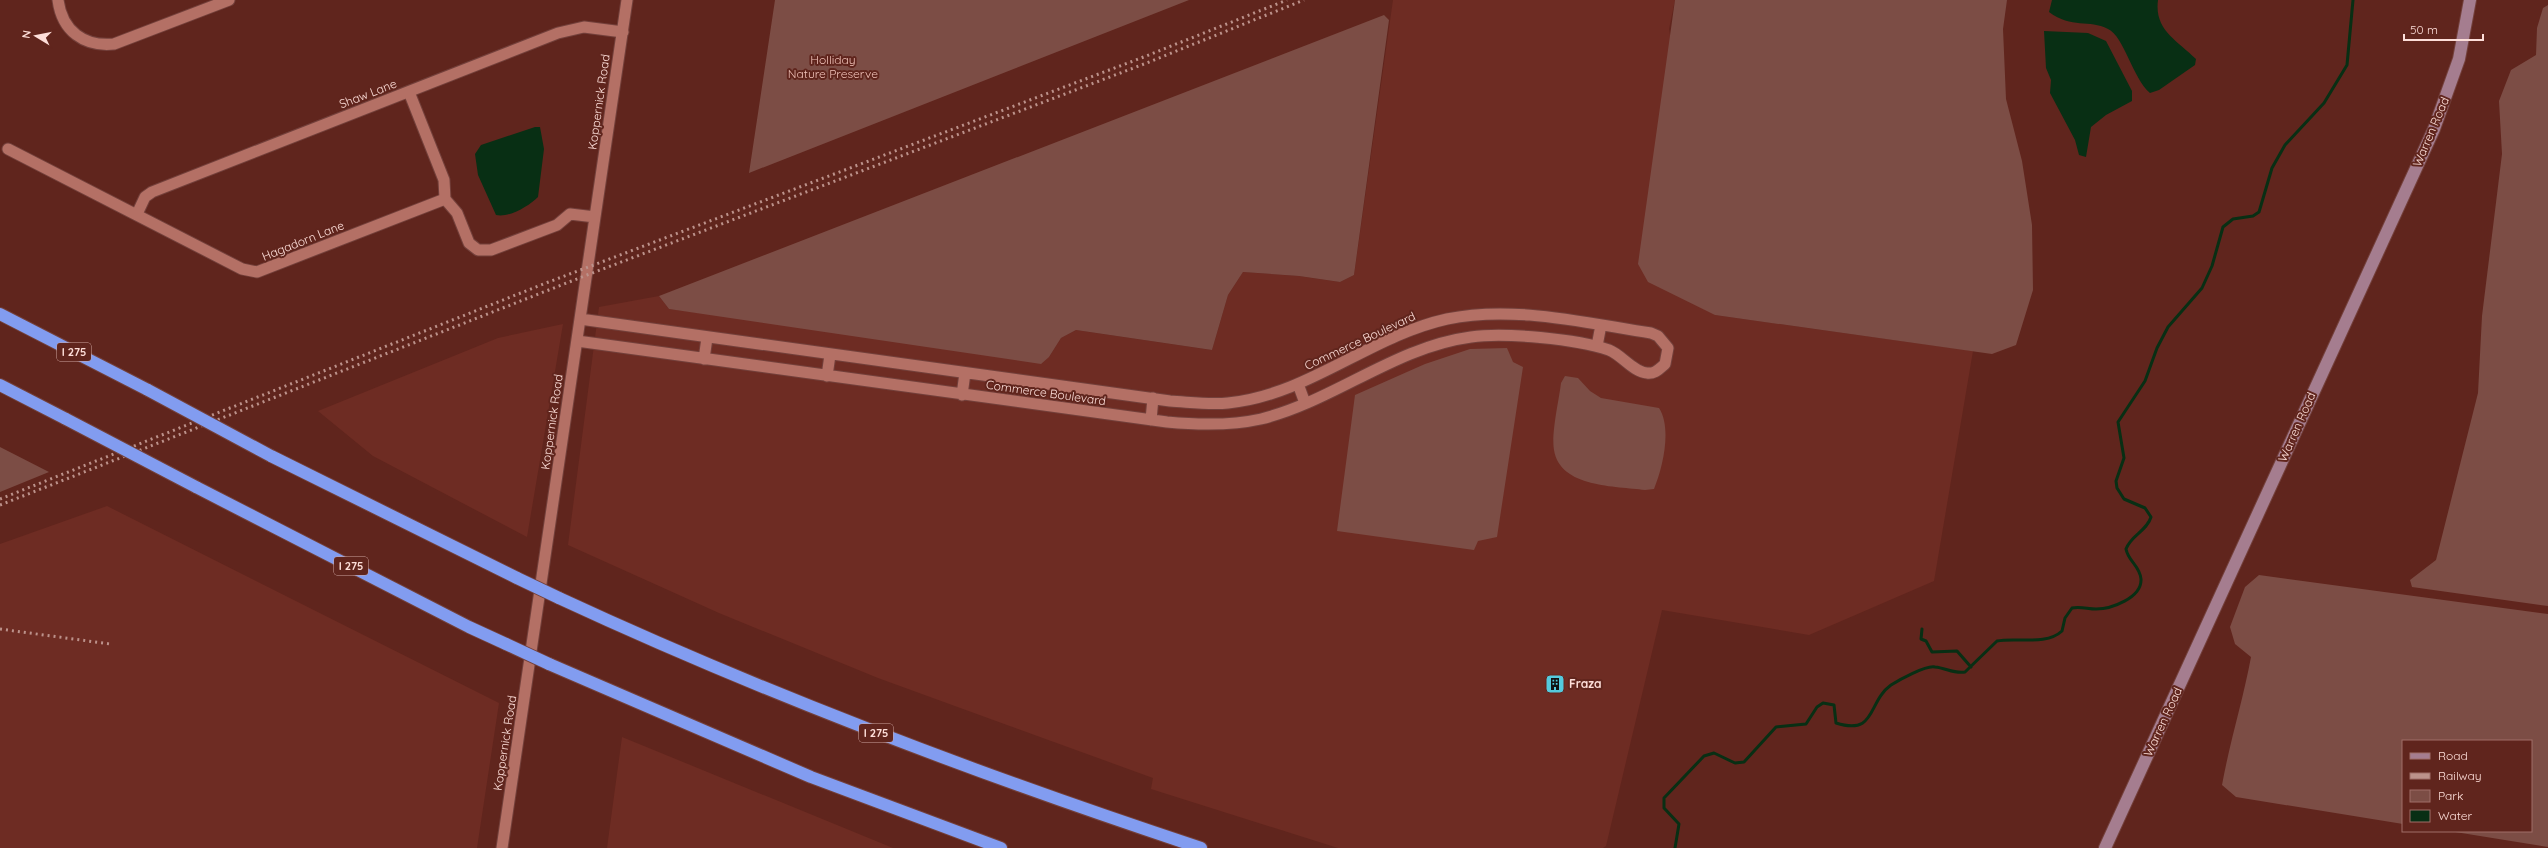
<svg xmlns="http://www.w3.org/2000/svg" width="2548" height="848" viewBox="0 0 2548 848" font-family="Quicksand,sans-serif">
  <rect width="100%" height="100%" fill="#60251d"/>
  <path fill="#6e2c23" d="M1393,0H1675L1669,29L1715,315L1973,351L1934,581L1809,635L1662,610L1606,846L1603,848H1338L1151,789L1153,778L878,678L719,613L568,545L599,307L659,296L669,309L1049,357L1061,338L1076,330L1212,350L1228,295L1243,272L1299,276L1340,282L1354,275Z
    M563,324L527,537L373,456L318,411L498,338Z
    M107,506L499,703L477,848H0V544Z
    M622,737L893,848H607Z"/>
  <path fill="#7c4d45" d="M775,0H1189L749,173Z
    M1675,0H2007L2003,29L2006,99L2022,161L2032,225L2033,290L2016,345L1992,354L1715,315L1648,282L1638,264Z
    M2548,5V606L2412,587L2410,580L2436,560L2478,393L2482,316L2502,154L2499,101L2511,70L2536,55L2537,28L2543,8Z
    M1384,15L1389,20L1354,275L1340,282L1299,276L1243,272L1228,295L1212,350L1076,330L1061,338L1049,357L1041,364L669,309L659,296Z
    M1507,348L1513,362L1523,367L1497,537L1478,541L1474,550L1337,531L1355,395L1425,364L1470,349Z
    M1565,376L1578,378L1590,391L1601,398L1659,408C1672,428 1663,467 1654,489L1645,490C1616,486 1560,488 1554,450C1551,434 1559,400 1561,383Z
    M0,447L49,472L0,492Z
    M2259,575L2548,614V847L2449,831H2531V741H2403V824L2236,797L2222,785C2230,741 2243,700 2251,657L2235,644L2230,627L2245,587Z"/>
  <path fill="#082f14" d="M2052,0H2158C2154,30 2177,40 2196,59L2195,65L2159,90L2150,93C2133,79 2124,36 2108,29C2089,19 2072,29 2049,12Z
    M2044,31L2088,33L2106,41L2132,91V101L2106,115L2091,127L2086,157L2079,155L2075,140L2050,93L2051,80L2046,68Z
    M535,127H540L544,149L538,197C529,206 509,218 496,215L478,175L475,154L481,145Z"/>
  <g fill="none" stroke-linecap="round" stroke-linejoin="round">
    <path stroke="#082f14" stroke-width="3" d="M1922,629L1921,639L1926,641L1932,652L1957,651L1971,667
      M1675,848L1679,824L1664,808V798L1704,756L1714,753L1735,763L1744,762L1776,727L1806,724L1817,707L1823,703L1834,705L1836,723C1877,736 1867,702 1891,685C1899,680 1926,665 1935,667C1946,668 1954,674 1965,672L1997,641C2016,637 2046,646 2062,631L2065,618L2072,608C2080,606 2088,609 2096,609C2111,609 2142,598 2141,579C2140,566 2128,561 2126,549C2131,535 2147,531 2151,517L2145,508L2124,499L2117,488L2116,481L2124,458L2118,422L2145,381L2157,348L2168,327L2202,288L2212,266L2223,227L2233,219L2253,216L2259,212L2272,168L2285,145L2324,103L2347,65L2353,0"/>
    <defs>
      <path id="street" d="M58,0C62,31 84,47 114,44L229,0
        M8,149L242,269L257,272L445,199L444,180L409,92
        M445,199L457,213L469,243L478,250H491L557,225L570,214L595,217
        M137,214L145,197L152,192L558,33L584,27L623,32
        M577,341L1167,422C1199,425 1230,426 1261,419C1334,401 1395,347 1471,337C1504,332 1577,339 1609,350C1622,355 1633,372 1647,373C1655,374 1659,369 1665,364L1668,348L1658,336L1651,333C1585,323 1513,305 1447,319C1370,336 1308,395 1228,403C1209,405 1189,402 1170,401L580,319
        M1597,346L1601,325
        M704,359L707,338
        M827,376L830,355
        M1298,384L1305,403
        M962,395L965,373
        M1151,420L1153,398
        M502,848C545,566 586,283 627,0"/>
      <path id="secondary" d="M2105,848L2434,129L2459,59L2470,0"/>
      <path id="highway" d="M0,314L148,390
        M0,385L66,419
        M271,456L517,578
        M196,487L469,627L506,644
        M559,598C768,695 983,776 1201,848
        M549,664L811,777L1001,848"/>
    </defs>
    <use href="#street" stroke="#73403b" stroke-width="13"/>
    <use href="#secondary" stroke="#73403b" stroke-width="14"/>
    <use href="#highway" stroke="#73403b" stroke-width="14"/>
    <use href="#street" stroke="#b47065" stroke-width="11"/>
    <use href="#secondary" stroke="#a57d8f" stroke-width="12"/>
    <use href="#highway" stroke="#829cf0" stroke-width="12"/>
    <path stroke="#bc928b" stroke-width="3" stroke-dasharray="2 4" stroke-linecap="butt" d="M0,499L546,283L1141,58L1287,0
      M0,505L587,275L1144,64L1304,0
      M0,629L110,644"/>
    <defs>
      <path id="highway-bridge" d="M148,390L271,456
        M66,419L196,487
        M517,578L559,598
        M506,644L549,664"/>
    </defs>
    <use href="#highway-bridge" stroke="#73403b" stroke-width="14" stroke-linecap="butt"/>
    <use href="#highway-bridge" stroke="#829cf0" stroke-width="12"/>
  </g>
  <defs>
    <symbol id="building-square" viewBox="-11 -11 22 22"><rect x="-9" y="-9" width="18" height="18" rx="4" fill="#54cadd" stroke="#60251d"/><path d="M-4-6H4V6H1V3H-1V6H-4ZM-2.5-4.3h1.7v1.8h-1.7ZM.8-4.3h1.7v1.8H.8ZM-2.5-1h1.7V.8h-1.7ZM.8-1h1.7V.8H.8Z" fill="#111"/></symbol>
  </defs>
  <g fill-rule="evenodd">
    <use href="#building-square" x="1544" y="673" width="22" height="22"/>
  </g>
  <g text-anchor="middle" stroke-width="4" stroke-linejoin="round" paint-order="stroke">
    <g fill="#60251d" stroke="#cea6a1" stroke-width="1">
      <rect x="57" y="343" width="34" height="18" rx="3"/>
      <rect x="334" y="557" width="34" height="18" rx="3"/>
      <rect x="859" y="724" width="34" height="18" rx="3"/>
    </g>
    <g font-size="11" font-weight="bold" fill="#fdded9">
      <text x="74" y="356">I 275</text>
      <text x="351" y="570">I 275</text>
      <text x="876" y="737">I 275</text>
    </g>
    <g font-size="12" fill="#f1c3ba" stroke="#60251d">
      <text x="833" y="64">Holliday<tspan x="833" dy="14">Nature Preserve</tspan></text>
    </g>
    <g font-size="12" fill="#fdded9" stroke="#60251d">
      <text transform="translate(368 94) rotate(-21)" y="4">Shaw Lane</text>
      <text transform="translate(599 102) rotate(-82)" y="4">Koppernick Road</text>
      <text transform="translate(2431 132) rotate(-67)" y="4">Warren Road</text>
      <text transform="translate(303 241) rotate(-22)" y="4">Hagadorn Lane</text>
      <text transform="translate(1360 341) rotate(-25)" y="4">Commerce Boulevard</text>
      <text transform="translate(1046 393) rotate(8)" y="4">Commerce Boulevard</text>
      <text transform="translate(552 422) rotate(-82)" y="4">Koppernick Road</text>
      <text transform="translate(2297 427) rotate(-66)" y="4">Warren Road</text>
      <text transform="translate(2163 722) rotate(-65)" y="4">Warren Road</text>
      <text transform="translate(505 743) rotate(-81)" y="4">Koppernick Road</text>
    </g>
    <g font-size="12" font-weight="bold" fill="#fdded9" stroke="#60251d" text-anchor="start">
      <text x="1569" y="688">Fraza</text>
    </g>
  </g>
  <rect x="2402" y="740" width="130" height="92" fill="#60251d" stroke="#9f6f68"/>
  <rect x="2410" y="753" width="20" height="6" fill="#a57d8f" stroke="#9f6f68"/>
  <text x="2438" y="760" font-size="12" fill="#fdded9">Road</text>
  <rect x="2410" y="773" width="20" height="6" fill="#bc928b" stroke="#9f6f68"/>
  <text x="2438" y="780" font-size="12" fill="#fdded9">Railway</text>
  <rect x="2410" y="790" width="20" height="12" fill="#7c4d45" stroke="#9f6f68"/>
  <text x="2438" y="800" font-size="12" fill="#fdded9">Park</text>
  <rect x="2410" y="810" width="20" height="12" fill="#082f14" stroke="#9f6f68"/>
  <text x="2438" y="820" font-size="12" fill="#fdded9">Water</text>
  <g transform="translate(36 36) rotate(280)" stroke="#60251d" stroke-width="3" paint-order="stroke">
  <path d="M0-3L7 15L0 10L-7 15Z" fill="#fdded9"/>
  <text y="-6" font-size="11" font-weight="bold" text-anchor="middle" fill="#fdded9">N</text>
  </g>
  <path d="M2404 34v6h79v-6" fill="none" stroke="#fdded9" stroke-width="2"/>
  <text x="2410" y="34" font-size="12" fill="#fdded9" stroke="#60251d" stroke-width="3" paint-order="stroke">50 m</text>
</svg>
